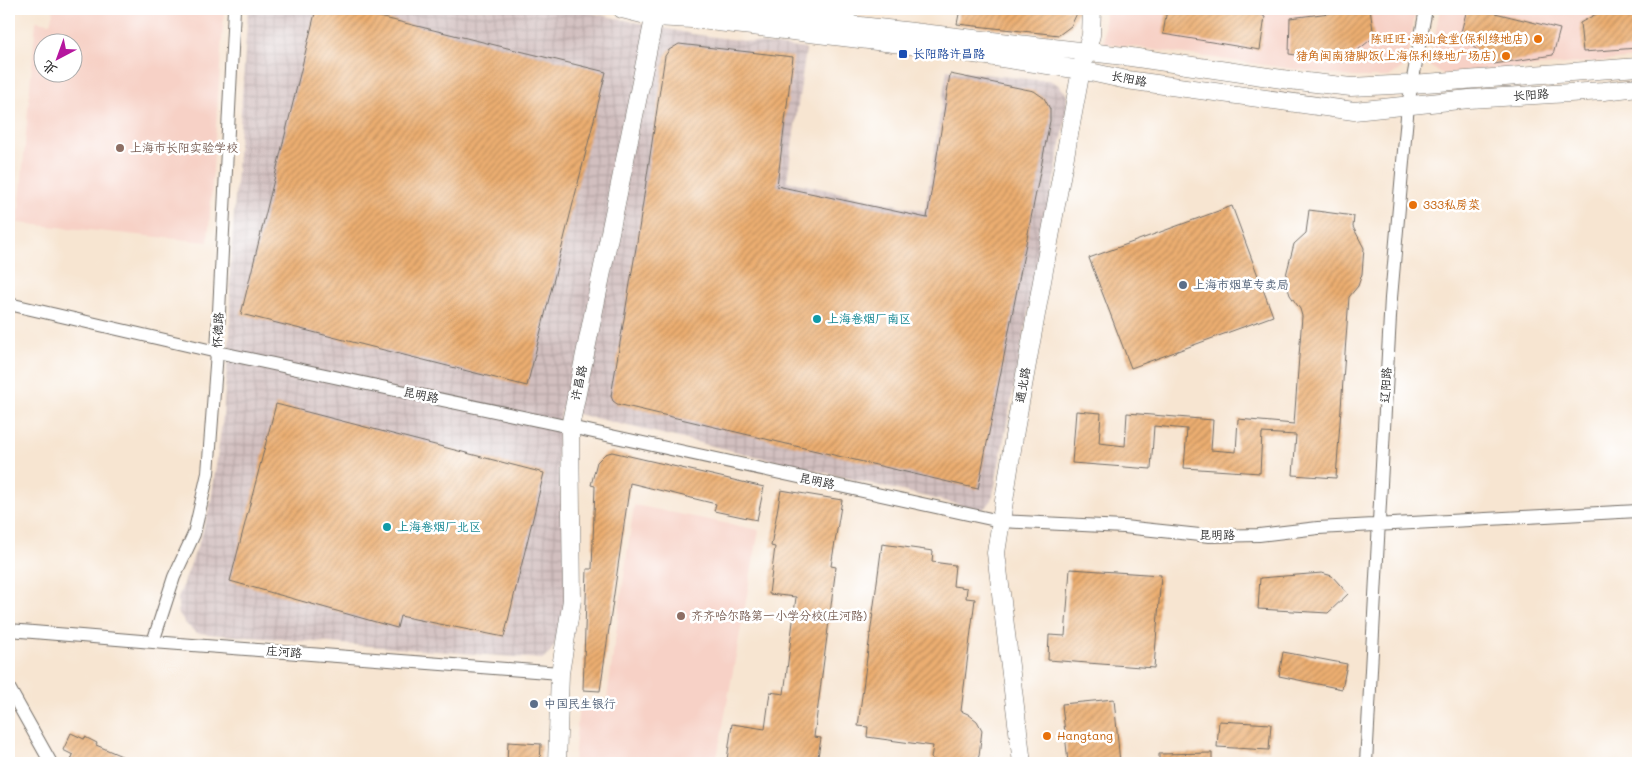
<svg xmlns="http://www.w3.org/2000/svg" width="1647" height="772" viewBox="0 0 1647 772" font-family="Mali,'LXGW WenKai TC',sans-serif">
  <defs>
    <pattern id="industrial-grid" width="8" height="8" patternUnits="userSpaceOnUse" patternTransform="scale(1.25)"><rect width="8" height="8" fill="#d2bfbf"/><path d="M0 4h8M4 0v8" fill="none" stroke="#b4a4a4"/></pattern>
    <pattern id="building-hatch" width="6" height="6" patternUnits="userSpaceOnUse" patternTransform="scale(1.25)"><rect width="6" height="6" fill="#ecae71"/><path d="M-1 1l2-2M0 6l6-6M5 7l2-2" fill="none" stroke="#bf8e5d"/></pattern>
  </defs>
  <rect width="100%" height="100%" fill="#fff"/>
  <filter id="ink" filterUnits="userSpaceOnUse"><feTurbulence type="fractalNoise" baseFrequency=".02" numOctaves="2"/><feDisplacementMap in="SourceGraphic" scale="10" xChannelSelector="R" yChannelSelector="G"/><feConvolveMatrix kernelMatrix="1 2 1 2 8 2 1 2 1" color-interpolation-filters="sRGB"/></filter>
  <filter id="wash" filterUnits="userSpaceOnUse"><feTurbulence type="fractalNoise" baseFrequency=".0096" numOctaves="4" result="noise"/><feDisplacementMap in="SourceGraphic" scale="20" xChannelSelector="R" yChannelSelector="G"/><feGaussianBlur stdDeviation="1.12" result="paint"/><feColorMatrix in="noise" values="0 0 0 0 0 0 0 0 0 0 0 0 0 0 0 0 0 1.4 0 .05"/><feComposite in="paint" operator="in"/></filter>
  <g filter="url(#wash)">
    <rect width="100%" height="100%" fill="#f7e5d1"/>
    <path fill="#f7d1c6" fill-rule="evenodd" d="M54,9H224L208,242L18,223L36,21L50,23ZM42,42H72V72H42Z
      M1105,9H1416L1406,65L1389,77H1353L1104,43Z
      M1440,9H1638V58L1443,74L1429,66Z
      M634,505L759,530L716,763H574L579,702L606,705Z"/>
    <path fill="url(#industrial-grid)" d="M248,9H573L692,34L806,49L787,181L925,211L947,70L1037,80H1049L1057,84L1067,94V112L993,495L989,504L982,510L561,410L558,456L568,569L565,613L555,644L549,654L542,659L196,633L186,624L178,613V598L202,534L211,501L223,416L230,332V272Z"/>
    <g id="blocks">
      <path fill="url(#building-hatch)" d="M316,9H347L606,72L527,386L241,314Z
        M960,9H1079L1071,26L1059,35L957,24Z
        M1167,9H1252L1265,17L1260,50L1163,34Z
        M1361,9H1370L1374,37L1343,62L1289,54L1290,18Z
        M1467,9H1479L1560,29L1553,55L1494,64L1460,36Z
        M1605,9H1638V48L1583,52L1580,23Z
        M679,44L793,57L777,186L927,218L950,74L1034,91L1044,98L1050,109V121L978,489L617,404L613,401L611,396L637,242L665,56L669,50Z
        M1232,206L1273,316L1131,368L1089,258Z
        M1309,210L1354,216L1353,227L1364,248L1362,274L1358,286L1349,297L1336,478L1293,475L1296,435L1262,433L1260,473L1184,468L1187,429L1154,426L1151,469L1072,463L1076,411L1101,413L1099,443L1125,446L1127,413L1213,420L1211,450L1236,452L1238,419L1294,424L1302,316L1300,309L1290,295L1285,279L1294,244L1306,233Z
        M276,404L544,473L504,637L400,616L397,628L230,581Z
        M612,452L764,487L757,520L714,511L716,504L630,483L600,691L583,690L587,569H592L595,486L591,485L597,462L605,454Z
        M781,490L842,500L831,566L836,567L814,737L821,738L817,763H746L727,760L732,724L765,729L770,692L784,694L796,597L769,594L775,547L771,546Z
        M882,544L933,551L932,562L955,565L953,586L967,588L966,598L975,599L961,711L968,714L977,721L982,730L979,756L975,763H937L931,758L933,746L867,737L868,727L858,726Z
        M1070,569L1161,575L1154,668L1048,660L1049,635L1065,636Z
        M1322,573L1332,576L1348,594L1328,613L1258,609L1260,578Z
        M1283,652L1347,664L1342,689L1279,676Z
        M1114,699L1120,763H1068L1062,704Z
        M1219,721L1271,724L1269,750L1217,747Z
        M71,733L84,739L85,737L97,743L96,745L138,763H77L71,760L73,755L63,750Z
        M508,742L541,744L540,763H507Z
        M1212,753V763H1159V754Z"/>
    </g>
  </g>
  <g filter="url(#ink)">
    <use href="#blocks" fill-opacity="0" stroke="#726c65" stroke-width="1"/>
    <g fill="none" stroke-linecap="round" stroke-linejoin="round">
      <defs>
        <path id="street" d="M847,24L850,9
          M9,304L217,352L570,427L1000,521L1124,527L1209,536L1259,535L1318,528L1638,511
          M9,630L153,642L560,673
          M153,642L174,577L194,534L208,473L217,352L234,9
          M9,688L51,763
          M1366,763L1391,298L1408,105L1426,9"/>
        <path id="secondary" d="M622,9L654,17L692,19L927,47L1081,70L1127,80L1354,111L1469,99L1604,91L1638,87
          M711,9L1124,56L1289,80L1351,87L1412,84L1638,67
          M557,763L560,673L572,600L570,427L656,9
          M1022,763L996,553L1015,430L1052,226L1081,70L1091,35L1092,9"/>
      </defs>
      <use href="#street" stroke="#726c65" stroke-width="14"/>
      <use href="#secondary" stroke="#726c65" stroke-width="19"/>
      <use href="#street" stroke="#fff" stroke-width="12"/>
      <use href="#secondary" stroke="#fff" stroke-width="18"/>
    </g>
  </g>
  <g fill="#e8710a" stroke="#fff" stroke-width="2">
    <circle cx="1538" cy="39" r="5"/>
    <circle cx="1506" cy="56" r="5"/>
    <circle cx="1413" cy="205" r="5"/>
    <circle cx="1047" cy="736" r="5"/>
  </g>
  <rect fill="#1a4fb4" stroke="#fff" stroke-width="2" x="898" y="49" width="10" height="10" rx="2.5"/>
  <g fill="#8d6e63" stroke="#fff" stroke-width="2">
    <circle cx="120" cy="148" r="5"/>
    <circle cx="681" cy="616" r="5"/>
  </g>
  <g fill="#5c6f8a" stroke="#fff" stroke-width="2">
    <circle cx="1183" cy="285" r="5"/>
    <circle cx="534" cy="704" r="5"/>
  </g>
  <g fill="#0f9aa8" stroke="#fff" stroke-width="2">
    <circle cx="817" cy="319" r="5"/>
    <circle cx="387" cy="527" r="5"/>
  </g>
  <g text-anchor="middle" stroke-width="5" stroke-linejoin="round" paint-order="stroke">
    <g font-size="12" fill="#c56008" stroke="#fff" text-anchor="end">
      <text x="1528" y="43">陈旺旺·潮汕食堂(保利绿地店)</text>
      <text x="1496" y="60">猪角闽南猪脚饭(上海保利绿地广场店)</text>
      <text x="1423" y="209" text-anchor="start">333私房菜</text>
      <text x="1057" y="740" text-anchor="start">Hangtang</text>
    </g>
    <g font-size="12" fill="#164399" stroke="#fff" text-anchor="start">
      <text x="913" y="58">长阳路许昌路</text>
    </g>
    <g font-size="12" fill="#2b2b2b" stroke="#fff">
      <text transform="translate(1129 79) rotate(11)" y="4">长阳路</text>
      <text transform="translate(1531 95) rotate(-4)" y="4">长阳路</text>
      <text transform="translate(218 330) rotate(-87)" y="4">怀德路</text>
      <text transform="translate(579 383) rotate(-78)" y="4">许昌路</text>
      <text transform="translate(1023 385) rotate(-80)" y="4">通北路</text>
      <text transform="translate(1386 385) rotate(-87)" y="4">辽阳路</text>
      <text transform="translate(421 395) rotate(12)" y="4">昆明路</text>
      <text transform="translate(817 481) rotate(12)" y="4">昆明路</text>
      <text transform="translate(1217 535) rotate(1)" y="4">昆明路</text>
      <text transform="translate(284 652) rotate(4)" y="4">庄河路</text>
    </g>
    <g font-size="12" fill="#785e54" stroke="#fff" text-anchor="start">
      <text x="130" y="152">上海市长阳实验学校</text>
      <text x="691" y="620">齐齐哈尔路第一小学分校(庄河路)</text>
    </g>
    <g font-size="12" fill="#4e5e75" stroke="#fff" text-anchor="start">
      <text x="1193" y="289">上海市烟草专卖局</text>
      <text x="544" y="708">中国民生银行</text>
    </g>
    <g font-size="12" fill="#0d838f" stroke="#fff" text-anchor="start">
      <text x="827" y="323">上海卷烟厂南区</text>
      <text x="397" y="531">上海卷烟厂北区</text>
    </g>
  </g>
  <rect width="1647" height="772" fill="none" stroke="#fff" stroke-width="30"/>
  <g transform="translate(58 58) rotate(221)"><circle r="24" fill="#ffffff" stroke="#aaaaaa"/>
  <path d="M0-4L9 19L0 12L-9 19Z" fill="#b5179e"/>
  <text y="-8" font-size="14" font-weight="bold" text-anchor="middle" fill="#2b2b2b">北</text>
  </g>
</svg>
